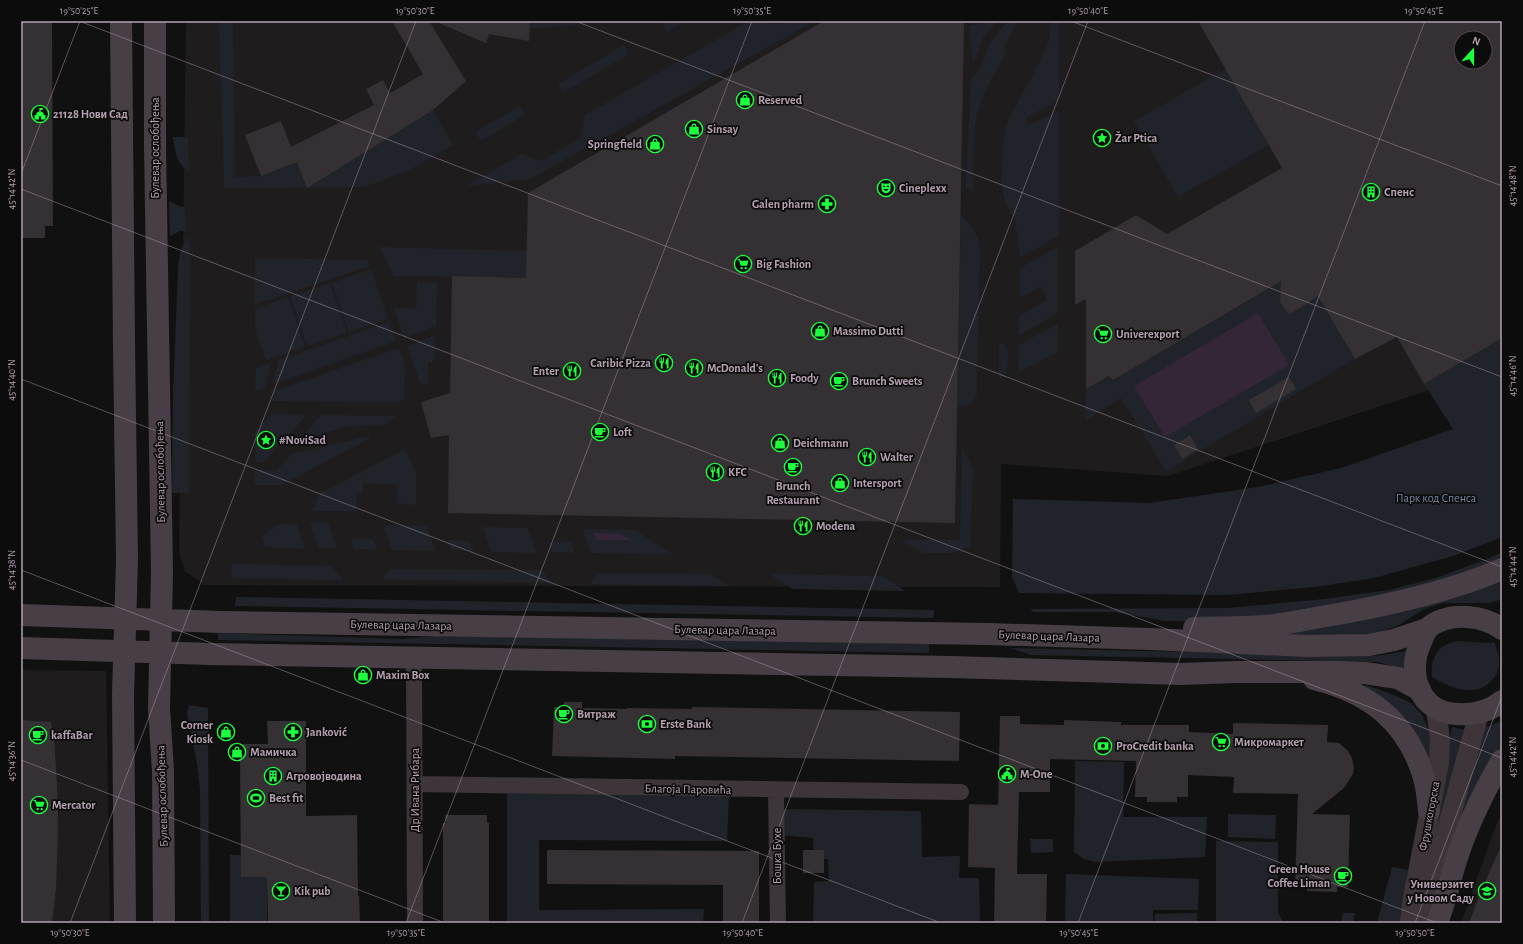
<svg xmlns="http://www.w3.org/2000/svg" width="1523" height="944" viewBox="0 0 1523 944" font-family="'Alegreya Sans',sans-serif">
  <rect width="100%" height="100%" fill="#121111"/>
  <path fill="#1f1c1e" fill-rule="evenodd" d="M186,21H1502V339L1426,391L1168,476L1001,464L1000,587L204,585L185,571L179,552ZM1461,38H1485V62H1461Z
    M21,670L106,671L110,923H21Z
    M1502,813V923H1461L1496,825Z"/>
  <path fill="#20242a" d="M219,21H233L235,177L261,176L433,110L453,145L411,169L365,187L224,188Z
    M434,21H588C569,27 549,28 530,28L529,41L489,34L486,43Z
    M665,21H686L667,32L662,23Z
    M749,21H766L777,24L782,21H815L530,179L467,186L521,154L541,161L580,138L585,115Z
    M994,21H997L983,38L973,64L969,26L993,22Z
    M1008,21H1017L1004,47L1006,53C997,71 985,88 979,108C971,134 974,166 973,193L966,186L971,79L981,67L989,44Z
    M1051,21H1059V100L1025,118L1028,125L1059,111V236L1020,257L1015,219L1006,204L1001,185L1004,133L1008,120L1034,73L1049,41Z
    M624,45L629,54L563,93L558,84Z
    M1226,69L1269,145L1178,197L1134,121Z
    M520,106L525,115L481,141L475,132Z
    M173,137H188L189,172C176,163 175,151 173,137Z
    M169,201L179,206L185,207L186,231H180L170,236Z
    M961,216C973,226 978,233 980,249L977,395C972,404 968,407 957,407Z
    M190,237L189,493H172L173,395L178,268C179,257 180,245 190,237Z
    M379,247L527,251L526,278L394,276Z
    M1058,247V313L1019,335V316L1048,300L1041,286L1020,298V268Z
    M255,258L368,260L370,266L254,305Z
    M371,269L388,319L349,332L332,283Z
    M1281,274L1280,302L1289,315L1318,296L1355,359L1166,471L1121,398L1085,421L1086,389L1109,376L1113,380Z
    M417,282L437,283L436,326L404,338L394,308L416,309Z
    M330,283L347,333L307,346L290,297Z
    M288,297L305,347L266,360L255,329V309Z
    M389,322L396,341L273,384L279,360Z
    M1058,324V352L1018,373L1019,345Z
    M435,336V361L428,362V384L421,385L407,346Z
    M1502,338V537L1453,556L1374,578L1315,587L1227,595L1019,593L1012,577L1013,499L1149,503L1258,487L1341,468L1453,429L1424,384Z
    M1004,343C1010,355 1009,365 1004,377H999V344Z
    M399,348L405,365L404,399L397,402L271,401L274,391Z
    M271,363L265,387L255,391L256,368Z
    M273,414L307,415L264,462H255V432Z
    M321,415L396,416L385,425L349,426L305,439L302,437Z
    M369,436L370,438L282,485H255L254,470L276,471L292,454Z
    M962,448L967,456L973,471L970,546L952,553H923L901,540H960Z
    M405,449L416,473V505L397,503V485L364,483L362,494L357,493L356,511H313L319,494Z
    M310,522L328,523L337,548H318Z
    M278,524L297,525L305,549L265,547L262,537Z
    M383,525L426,526L435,551L392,550Z
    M483,527L528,528L536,553L491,552Z
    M583,529L635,530L672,554L591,553Z
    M351,538L373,539L377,549H354Z
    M448,540L470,541L474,551L451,550Z
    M549,542H571L574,553L552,552Z
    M1502,552V563L1323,612L1222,621H1165L1115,612H1034L1030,609L1228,608L1325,599L1389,590L1436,578L1487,559Z
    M232,564L331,566L344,580L231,578Z
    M390,569L542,570L552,583L382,579Z
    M598,573L710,574L729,586L590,584Z
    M769,574L883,576L905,591L793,589Z
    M1502,579V599L1490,603H1443L1424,609L1399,625L1373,635L1300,636L1280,633Z
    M236,597L934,610L933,618L235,606Z
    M218,633L403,639L437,636L929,644V653L218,640Z
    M1458,641L1487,643L1494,642C1497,649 1500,658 1499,666C1497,681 1481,692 1467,690C1454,689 1443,683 1432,677C1431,657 1437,645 1458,641Z
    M1010,648L1375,656L1408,651L1405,670L1378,662L1031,655Z
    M1366,685L1394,695L1411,703L1422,715L1430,733L1431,762L1366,689Z
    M189,705L208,708L209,923H201L200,789L197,763L187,713Z
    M1502,721V748L1493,764L1449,860L1483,728Z
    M1452,727L1465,730L1434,858L1427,856Z
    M1075,761L1124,762L1123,817H1207L1205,857L1096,862L1084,859L1074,852Z
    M507,793L729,795L727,841L539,840V910L704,909L703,923H507Z
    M780,809L921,811L922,857L960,856L959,878H979L980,923H813L814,882L829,881L828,859H814L813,838L780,835Z
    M1228,814L1276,815L1275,839L1228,837Z
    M1030,839H1053V852L1031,853Z
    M1216,841L1278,842V913L1284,923H1216Z
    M230,855H241L267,877V923H230Z
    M1392,867L1408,870L1402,923H1377Z
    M1066,874L1199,879L1198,910H1153V923H1065Z
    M1197,913V923H1155V914Z
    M1343,913H1355L1353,923H1341Z"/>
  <path fill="#352637" d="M1258,313L1289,365L1165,437L1134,386Z
    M594,533L620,534L632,540H596Z"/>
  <path fill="#343033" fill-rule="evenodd" d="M21,21H52L53,226H45V238H21Z
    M392,21H429L466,81L433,110L307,188L297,162L261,176L245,135L281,121L291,147L374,105L366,89L383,80L390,93L423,74Z
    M434,21H530L529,41L489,34L486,43Z
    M824,21H964L955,523L448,513L449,435L431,438L421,402L450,393L452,276L526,278L528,193Z
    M1198,21H1502V338L1424,384L1397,337L1355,359L1318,296L1289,315L1280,302L1281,281L1113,380L1109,376L1086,389V299L1075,305V251L1136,215L1167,234L1282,168ZM1461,38H1485V62H1461Z
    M1289,377L1296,389L1256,413L1249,400Z
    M1190,435L1198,449L1182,459L1174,445Z
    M564,702H582V708L627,709V708L692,709V707L960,712L959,761L675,756V759L552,756L554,707L564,708Z
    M1000,716H1020V724L1064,725V720L1121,722V725H1189V732L1233,734V723L1328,725L1327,742L1339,743L1347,750L1352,758L1354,768L1353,774L1344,788L1312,814L1350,815L1348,887H1337V892L1307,891V886H1295L1298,794L1233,793L1234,777L1188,775V797H1177V802H1147V797H1135L1136,761L1050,759V792H1019L1017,874H1047L1046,923H994L995,868L968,867L969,804L998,805Z
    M21,720L51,722L54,739L57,783L58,827L56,889L52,923H21Z
    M267,721H306V816L357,815L358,896H359L360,923H268L267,877H241L240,760H230V744H268Z
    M445,815H487V823H489V923H443V823H446Z
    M1502,844V923H1469L1484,884Z
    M547,850L759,851V923H723V885L547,884Z
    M803,850H824V873H803Z"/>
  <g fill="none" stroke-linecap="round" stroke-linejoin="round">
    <path stroke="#3d353a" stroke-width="16" d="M414,657L415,923
      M415,784L961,792
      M776,790L778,923"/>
    <path stroke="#3d353a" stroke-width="20" d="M1410,923L1413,898L1439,763L1440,739L1436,709
      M1426,923L1438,862L1479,713"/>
    <path stroke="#483f46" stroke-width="22" d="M121,21L124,345L127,559L123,695L125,923
      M155,21V145L162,572L159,708L163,771L164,923
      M21,615L222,622L988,634L1150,639L1307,646L1369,645L1394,640L1427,629
      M1194,628C1217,627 1240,628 1264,626C1281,625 1298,621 1315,618C1376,608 1445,594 1502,569
      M1502,629C1491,621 1481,618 1468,617C1454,616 1439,619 1428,628C1425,632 1423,637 1421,642C1406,672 1419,713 1457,714C1473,715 1489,712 1502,701
      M21,648L211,654L951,667L1181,674L1236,672H1339L1365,673L1398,678L1420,690
      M1314,679C1369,692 1408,722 1424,778C1427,788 1428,800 1429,811
      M1437,923C1444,905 1449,886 1454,867C1465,830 1483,793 1502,760"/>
  </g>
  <path fill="none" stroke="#b4a0b1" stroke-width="1" stroke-opacity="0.45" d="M79,21L1502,567M575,21L1502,377M1071,21L1502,186M21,174L80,21M21,189L1502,758M21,379L1437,923M21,570L941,923M21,760L445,923M70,923L416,21M406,923L752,21M742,923L1088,21M1078,923L1425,21M1415,923L1502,696"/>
  <defs>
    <symbol id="shop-ring" viewBox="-11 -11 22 22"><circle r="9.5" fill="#0d0c0c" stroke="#1cff3d" stroke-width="1.5"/><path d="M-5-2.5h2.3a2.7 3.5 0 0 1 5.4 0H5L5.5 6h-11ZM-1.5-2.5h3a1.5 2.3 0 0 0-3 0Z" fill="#1cff3d"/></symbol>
    <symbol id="civic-ring" viewBox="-11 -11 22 22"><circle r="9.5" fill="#0d0c0c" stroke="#1cff3d" stroke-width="1.5"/><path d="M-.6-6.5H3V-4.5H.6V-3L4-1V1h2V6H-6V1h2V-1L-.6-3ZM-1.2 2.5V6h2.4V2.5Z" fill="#1cff3d"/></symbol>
    <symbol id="sight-ring" viewBox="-11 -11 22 22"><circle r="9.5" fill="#0d0c0c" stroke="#1cff3d" stroke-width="1.5"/><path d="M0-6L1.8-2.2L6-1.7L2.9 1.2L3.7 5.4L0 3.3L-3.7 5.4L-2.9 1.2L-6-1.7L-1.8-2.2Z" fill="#1cff3d"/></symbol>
    <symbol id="theatre-ring" viewBox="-11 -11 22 22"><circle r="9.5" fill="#0d0c0c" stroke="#1cff3d" stroke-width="1.5"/><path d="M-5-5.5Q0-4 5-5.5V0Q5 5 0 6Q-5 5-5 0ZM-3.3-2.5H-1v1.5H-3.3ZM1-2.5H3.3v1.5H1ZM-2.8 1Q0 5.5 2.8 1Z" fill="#1cff3d"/></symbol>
    <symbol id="building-ring" viewBox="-11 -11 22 22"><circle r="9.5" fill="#0d0c0c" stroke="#1cff3d" stroke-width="1.5"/><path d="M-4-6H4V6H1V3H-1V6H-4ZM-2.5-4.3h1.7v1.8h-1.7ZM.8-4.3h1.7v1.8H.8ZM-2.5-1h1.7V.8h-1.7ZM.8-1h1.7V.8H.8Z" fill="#1cff3d"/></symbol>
    <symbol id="pharmacy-ring" viewBox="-11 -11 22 22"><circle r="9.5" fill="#0d0c0c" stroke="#1cff3d" stroke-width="1.5"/><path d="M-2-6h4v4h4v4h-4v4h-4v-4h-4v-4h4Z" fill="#1cff3d"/></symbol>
    <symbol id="supermarket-ring" viewBox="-11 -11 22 22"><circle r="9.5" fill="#0d0c0c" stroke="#1cff3d" stroke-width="1.5"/><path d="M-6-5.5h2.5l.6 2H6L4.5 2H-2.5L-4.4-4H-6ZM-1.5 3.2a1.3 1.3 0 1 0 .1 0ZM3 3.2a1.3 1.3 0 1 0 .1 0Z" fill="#1cff3d"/></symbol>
    <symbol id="restaurant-ring" viewBox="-11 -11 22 22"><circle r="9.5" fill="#0d0c0c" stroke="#1cff3d" stroke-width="1.5"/><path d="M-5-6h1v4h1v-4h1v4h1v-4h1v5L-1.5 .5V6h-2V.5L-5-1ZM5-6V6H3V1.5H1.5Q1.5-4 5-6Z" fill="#1cff3d"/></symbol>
    <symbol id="cafe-ring" viewBox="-11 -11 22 22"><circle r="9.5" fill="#0d0c0c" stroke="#1cff3d" stroke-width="1.5"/><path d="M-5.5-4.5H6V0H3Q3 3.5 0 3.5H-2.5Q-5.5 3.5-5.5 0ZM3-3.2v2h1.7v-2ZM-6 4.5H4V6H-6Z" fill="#1cff3d"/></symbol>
    <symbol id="bank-ring" viewBox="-11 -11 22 22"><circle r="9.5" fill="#0d0c0c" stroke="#1cff3d" stroke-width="1.5"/><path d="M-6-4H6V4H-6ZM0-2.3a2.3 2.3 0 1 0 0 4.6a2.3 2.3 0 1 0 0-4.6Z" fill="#1cff3d"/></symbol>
    <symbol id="stadium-ring" viewBox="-11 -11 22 22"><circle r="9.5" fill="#0d0c0c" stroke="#1cff3d" stroke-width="1.5"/><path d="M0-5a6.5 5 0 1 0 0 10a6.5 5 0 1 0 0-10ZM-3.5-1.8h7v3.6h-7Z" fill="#1cff3d"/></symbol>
    <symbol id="bar-ring" viewBox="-11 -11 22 22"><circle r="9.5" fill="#0d0c0c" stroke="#1cff3d" stroke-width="1.5"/><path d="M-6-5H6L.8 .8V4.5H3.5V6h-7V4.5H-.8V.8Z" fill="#1cff3d"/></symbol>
    <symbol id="university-ring" viewBox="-11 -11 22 22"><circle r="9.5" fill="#0d0c0c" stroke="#1cff3d" stroke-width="1.5"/><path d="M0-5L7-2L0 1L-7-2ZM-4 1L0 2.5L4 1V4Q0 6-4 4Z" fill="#1cff3d"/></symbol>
  </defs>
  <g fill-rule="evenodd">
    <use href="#shop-ring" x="735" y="90" width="20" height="20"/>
    <use href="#civic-ring" x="30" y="104" width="20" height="20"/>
    <use href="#shop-ring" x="684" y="119" width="20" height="20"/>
    <use href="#sight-ring" x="1092" y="128" width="20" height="20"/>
    <use href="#shop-ring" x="645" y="134" width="20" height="20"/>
    <use href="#theatre-ring" x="876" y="178" width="20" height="20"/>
    <use href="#building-ring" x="1361" y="182" width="20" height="20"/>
    <use href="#pharmacy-ring" x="817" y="194" width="20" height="20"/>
    <use href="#supermarket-ring" x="733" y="254" width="20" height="20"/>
    <use href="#shop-ring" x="810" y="321" width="20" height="20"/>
    <use href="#supermarket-ring" x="1093" y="324" width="20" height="20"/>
    <use href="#restaurant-ring" x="654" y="353" width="20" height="20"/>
    <use href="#restaurant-ring" x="684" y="358" width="20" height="20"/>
    <use href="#restaurant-ring" x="562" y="361" width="20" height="20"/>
    <use href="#restaurant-ring" x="767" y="368" width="20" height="20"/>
    <use href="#cafe-ring" x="829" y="371" width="20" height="20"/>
    <use href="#cafe-ring" x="590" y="422" width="20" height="20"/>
    <use href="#sight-ring" x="256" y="430" width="20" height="20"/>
    <use href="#shop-ring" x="770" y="433" width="20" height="20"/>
    <use href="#restaurant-ring" x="857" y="447" width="20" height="20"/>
    <use href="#cafe-ring" x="783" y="457" width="20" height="20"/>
    <use href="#restaurant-ring" x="705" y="462" width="20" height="20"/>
    <use href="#shop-ring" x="830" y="473" width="20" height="20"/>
    <use href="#restaurant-ring" x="793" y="516" width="20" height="20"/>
    <use href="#shop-ring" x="353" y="665" width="20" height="20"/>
    <use href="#cafe-ring" x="554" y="704" width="20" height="20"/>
    <use href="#bank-ring" x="637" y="714" width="20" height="20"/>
    <use href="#shop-ring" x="216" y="722" width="20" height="20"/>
    <use href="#pharmacy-ring" x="283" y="722" width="20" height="20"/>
    <use href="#cafe-ring" x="28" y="725" width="20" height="20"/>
    <use href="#supermarket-ring" x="1211" y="732" width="20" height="20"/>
    <use href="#bank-ring" x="1093" y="736" width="20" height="20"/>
    <use href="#shop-ring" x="227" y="742" width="20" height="20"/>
    <use href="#civic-ring" x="997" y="764" width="20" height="20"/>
    <use href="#building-ring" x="263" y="766" width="20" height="20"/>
    <use href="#stadium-ring" x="246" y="788" width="20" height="20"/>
    <use href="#supermarket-ring" x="29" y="795" width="20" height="20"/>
    <use href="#cafe-ring" x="1333" y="866" width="20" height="20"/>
    <use href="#bar-ring" x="271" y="881" width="20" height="20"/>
    <use href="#university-ring" x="1477" y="881" width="20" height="20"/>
  </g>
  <g text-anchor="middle" stroke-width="3.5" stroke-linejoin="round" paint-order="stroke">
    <g font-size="12" font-weight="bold" fill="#b4a0b1" stroke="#0d0c0c" text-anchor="start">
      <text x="758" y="104">Reserved</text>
      <text x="53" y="118">21128 Нови Сад</text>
      <text x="707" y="133">Sinsay</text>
      <text x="1115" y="142">Žar Ptica</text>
      <text x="642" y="148" text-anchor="end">Springfield</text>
      <text x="899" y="192">Cineplexx</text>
      <text x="1384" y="196">Спенс</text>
      <text x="814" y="208" text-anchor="end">Galen pharm</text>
      <text x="756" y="268">Big Fashion</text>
      <text x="833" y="335">Massimo Dutti</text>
      <text x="1116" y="338">Univerexport</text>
      <text x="651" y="367" text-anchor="end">Caribic Pizza</text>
      <text x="707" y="372">McDonald's</text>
      <text x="559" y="375" text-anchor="end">Enter</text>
      <text x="790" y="382">Foody</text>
      <text x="852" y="385">Brunch Sweets</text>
      <text x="613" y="436">Loft</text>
      <text x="279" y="444">#NoviSad</text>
      <text x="793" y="447">Deichmann</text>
      <text x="880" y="461">Walter</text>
      <text x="728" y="476">KFC</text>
      <text x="853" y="487">Intersport</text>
      <text x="793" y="490" text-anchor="middle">Brunch<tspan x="793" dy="14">Restaurant</tspan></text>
      <text x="816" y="530">Modena</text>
      <text x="376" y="679">Maxim Box</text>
      <text x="577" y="718">Витраж</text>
      <text x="660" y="728">Erste Bank</text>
      <text x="213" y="729" text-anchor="end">Corner<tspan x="213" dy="14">Kiosk</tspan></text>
      <text x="306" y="736">Janković</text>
      <text x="51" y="739">kaffaBar</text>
      <text x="1234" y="746">Микромаркет</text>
      <text x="1116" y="750">ProCredit banka</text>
      <text x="250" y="756">Мамичка</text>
      <text x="1020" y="778">M-One</text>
      <text x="286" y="780">Агровојводина</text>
      <text x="269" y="802">Best fit</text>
      <text x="52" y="809">Mercator</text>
      <text x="1330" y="873" text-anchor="end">Green House<tspan x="1330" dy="14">Coffee Liman</tspan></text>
      <text x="1474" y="888" text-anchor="end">Универзитет<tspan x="1474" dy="14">у Новом Саду</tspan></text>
      <text x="294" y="895">Kik pub</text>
    </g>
    <g font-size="12" fill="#b4a0b1" stroke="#0d0c0c">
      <text transform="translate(155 148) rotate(-90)" y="4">Булевар ослобођења</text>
      <text transform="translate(160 472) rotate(-91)" y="4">Булевар ослобођења</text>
      <text transform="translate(401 625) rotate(1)" y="4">Булевар цара Лазара</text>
      <text transform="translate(725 630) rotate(1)" y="4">Булевар цара Лазара</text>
      <text transform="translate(1049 636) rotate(2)" y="4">Булевар цара Лазара</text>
      <text transform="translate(688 789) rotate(1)" y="4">Благоја Паровића</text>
      <text transform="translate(415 790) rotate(-90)" y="4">Др Ивана Рибара</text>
      <text transform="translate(162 796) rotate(-92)" y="4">Булевар ослобођења</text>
      <text transform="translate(1429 816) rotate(-79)" y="4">Фрушкогорска</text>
      <text transform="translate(777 856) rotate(-90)" y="4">Бошка Бухе</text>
    </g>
    <g font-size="12" fill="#7689a1" stroke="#0d0c0c">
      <text x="1436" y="502">Парк код Спенса</text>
    </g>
  </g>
  <rect width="1523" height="944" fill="none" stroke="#0d0c0c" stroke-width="44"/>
  <g transform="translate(1473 50) rotate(21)"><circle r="19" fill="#0d0c0c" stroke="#50474e"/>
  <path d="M0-3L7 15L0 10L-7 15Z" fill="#1cff3d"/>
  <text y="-6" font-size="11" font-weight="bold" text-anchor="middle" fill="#b4a0b1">N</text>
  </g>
  <rect x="22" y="22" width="1479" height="900" fill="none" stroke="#b4a0b1" stroke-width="1.5"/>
  <g font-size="10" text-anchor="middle" fill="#b4a0b1">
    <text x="79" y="14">19°50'25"E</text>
    <text x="415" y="14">19°50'30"E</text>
    <text x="752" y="14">19°50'35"E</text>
    <text x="1088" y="14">19°50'40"E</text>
    <text x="1424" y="14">19°50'45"E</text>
    <text transform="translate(1512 186) rotate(-90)" y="4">45°14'48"N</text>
    <text transform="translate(11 189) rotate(-90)" y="4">45°14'42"N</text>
    <text transform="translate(1512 376) rotate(-90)" y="4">45°14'46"N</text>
    <text transform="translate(11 380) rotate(-90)" y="4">45°14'40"N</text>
    <text transform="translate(1512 567) rotate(-90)" y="4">45°14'44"N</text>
    <text transform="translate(11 570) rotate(-90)" y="4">45°14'38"N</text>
    <text transform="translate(1512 757) rotate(-90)" y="4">45°14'42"N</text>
    <text transform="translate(11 761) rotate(-90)" y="4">45°14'36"N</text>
    <text x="70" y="936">19°50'30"E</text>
    <text x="406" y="936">19°50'35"E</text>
    <text x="743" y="936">19°50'40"E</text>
    <text x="1079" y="936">19°50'45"E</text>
    <text x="1415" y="936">19°50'50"E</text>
  </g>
</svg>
